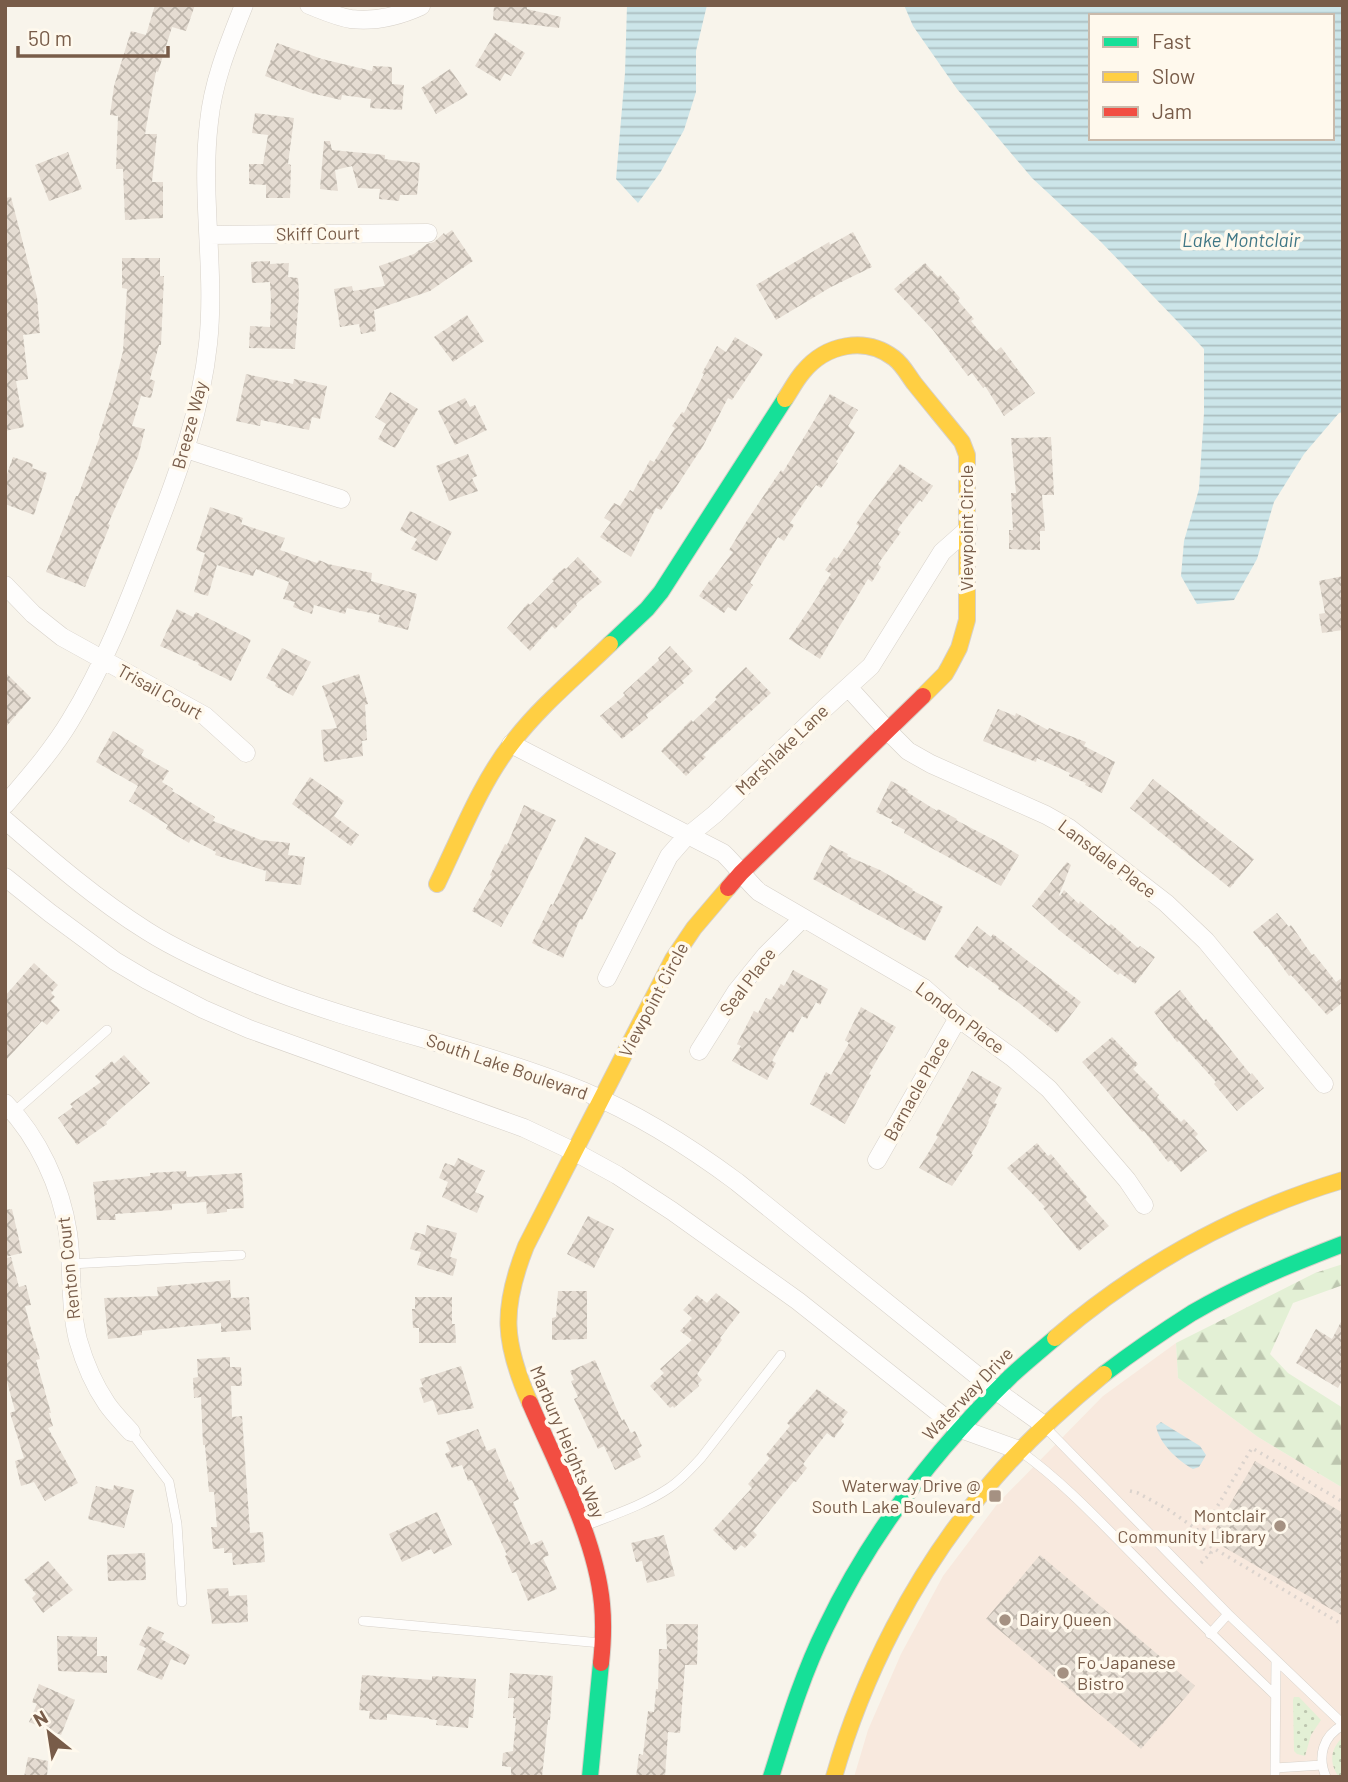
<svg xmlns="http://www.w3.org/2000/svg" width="1348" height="1782" viewBox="0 0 1348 1782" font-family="Barlow,sans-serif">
  <defs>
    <pattern id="forest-firs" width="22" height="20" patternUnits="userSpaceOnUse" patternTransform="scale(1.75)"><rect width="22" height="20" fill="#e3f0d5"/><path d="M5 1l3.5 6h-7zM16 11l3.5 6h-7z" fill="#bdc6af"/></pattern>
    <pattern id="garden-dots" width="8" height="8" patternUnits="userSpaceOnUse" patternTransform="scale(1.75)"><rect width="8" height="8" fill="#e3f0d5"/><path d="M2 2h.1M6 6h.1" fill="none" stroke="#bdc6af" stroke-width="1.8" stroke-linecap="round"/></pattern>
    <pattern id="water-rules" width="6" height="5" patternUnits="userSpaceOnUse" patternTransform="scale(1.75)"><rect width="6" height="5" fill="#cce5e9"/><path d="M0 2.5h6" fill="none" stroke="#aabdbf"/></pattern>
    <pattern id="building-cross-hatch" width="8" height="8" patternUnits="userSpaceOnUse" patternTransform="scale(1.75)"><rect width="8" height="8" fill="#e5dcd2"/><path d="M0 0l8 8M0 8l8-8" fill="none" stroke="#beb6ac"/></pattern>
  </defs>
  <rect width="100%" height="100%" fill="#f8f4eb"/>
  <path fill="#f8e9de" d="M1176,1343L1178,1378L1258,1437L1343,1488V1777H1315L1314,1775L1313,1777H854L868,1730L901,1654L943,1576L998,1503L1103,1396Z"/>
  <path fill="url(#forest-firs)" d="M1343,1264V1285L1293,1303L1270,1354L1288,1373L1343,1408V1488L1258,1437L1178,1378L1176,1343L1315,1273Z"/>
  <path fill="url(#garden-dots)" d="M1294,1697H1299L1321,1720L1311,1735L1305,1756L1297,1754L1294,1751L1293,1700Z
    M1343,1737V1777H1339C1329,1763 1330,1749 1343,1737Z"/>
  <path fill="url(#water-rules)" fill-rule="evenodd" d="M627,5H707L696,51V92L684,130L660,173L638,203L616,179L625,73Z
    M904,5H1343V412L1339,413L1304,454L1274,502L1257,559L1234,600L1197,604L1181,576L1184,541L1199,489L1204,413V349L1101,242L1032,178L957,89L913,26ZM1091,16H1332V138H1091Z
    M1161,1422L1200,1446L1206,1455L1202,1462L1199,1467L1193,1469C1178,1461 1159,1443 1156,1426Z"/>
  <path fill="url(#building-cross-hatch)" d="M155,5H195L186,31L172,27L158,72L156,71L145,134H157L152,182H163V218L125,220L123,169H116L118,116L110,115L114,86L131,31L146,35Z
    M494,5H527V9L561,17L559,28L493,20Z
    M495,33L525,53L511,76L505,73L500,81L475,66Z
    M277,43L322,59L372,71L373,66L392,67V84L404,85L402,110L370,108L371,99L342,95L341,100L311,93L265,76Z
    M450,69L468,95L436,114L421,88Z
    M255,113L294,118L288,164L291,165L290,198H266V185L249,184V164H263L268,135L252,133Z
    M324,141H330L332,150L385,155V159H383L420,163L417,195H400L399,201L379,199L380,189L358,188L352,166L335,170L338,191L320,189Z
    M68,152L82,189L49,201L35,165Z
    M11,197L37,297L40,333L23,335L28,379L16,381L24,427L5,431V198Z
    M452,230L473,261L430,291L374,310L376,331L361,334L359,324L340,327L334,289L352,286L353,291L385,286L379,266L414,254L427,244L434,242L444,233L445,235Z
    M853,232L872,267L831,287L776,320L756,285L829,242L830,245Z
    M122,258H160V276H164L161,345H159L150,379L155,381L151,398L141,396L132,426L145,429L138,457L108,524L110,525L85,587L46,572L76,496H78L100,436L99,435L113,392L123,351L127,289L122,288Z
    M270,261V264L289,263L288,277L298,278L299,294L295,349L249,348L250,326L270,327L271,300L270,282L252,283L251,262Z
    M925,263L938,277L940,275L960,298L958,301L974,319L971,321L996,351L1001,347L1035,393L1004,416L985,386L983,388L972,373L968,376L933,330L894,289Z
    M467,315L484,341L453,362L434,337Z
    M735,337L763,354L732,400L728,398L703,446L661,510L656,508L631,557L600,537L611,522L604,518L614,503L620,506L630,490L633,492L650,460L654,462L675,428L672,426L682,412L684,413L704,374L702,373L717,346L726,352Z
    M246,374L293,384L294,379L327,386L320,419L312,417L309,430L261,420L260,426L236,421Z
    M390,392L418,409L395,448L378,439L386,424L375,417Z
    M830,394L858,410L848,426L855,432L836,462L838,463L821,488L816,485L790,523L794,525L784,541L778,537L750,583L753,585L736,611L728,607L724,613L699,596L710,580L711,581L733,552L729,550L748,519L781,470L783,472Z
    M465,398L470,407L475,405L487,430L455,445L438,411Z
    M1051,437L1054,495H1042L1045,531H1040V550L1009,549V530H1013L1011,493H1016L1011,438Z
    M468,454L477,476L472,478L478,491L449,501L436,466Z
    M13,457L33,464L32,468L47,473L34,515L5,504V480Z
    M900,464L933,486L922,502L920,500L897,530L901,532L878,564L881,567L872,582L868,579L820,659L789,639L820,593L819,592L831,574L825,570L834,557L837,559L859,526L856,524L866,509Z
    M210,507L243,518L241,524L285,538L280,550L317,563L319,560L328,564L372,573L371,581L417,594L408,630L378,622L380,615L347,608L345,614L314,605L312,614L293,607L295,602L283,599L289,582L256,569L253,576L217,565L208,596L194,592L205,553L196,550Z
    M410,511L452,532L437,561L411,549L417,539L400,530Z
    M578,557L602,582L576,604L577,606L555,629L552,626L530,651L507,628L528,603L530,605L554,581L552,579L564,568L566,569Z
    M1343,576V630L1322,633L1319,614L1325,613L1319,581Z
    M177,609L193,617L196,612L251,640L231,681L198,665L199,663L160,646Z
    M670,646L693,671L682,681L684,683L646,715L648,718L622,739L600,716L625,695L623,693L659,660L658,658Z
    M282,648L311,662L293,696L275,686L276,683L266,678Z
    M746,667L771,693L703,755L706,757L686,776L661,751L691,720L693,722L717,699L715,697Z
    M5,672L31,698L5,728Z
    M359,674L368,704L365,705L367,740L362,741L363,756L324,762L321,730L337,728L322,686Z
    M998,709L1015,716L1016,713L1048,730L1049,728L1086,742L1084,746L1115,762L1102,793L1085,785L1086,783L1069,776L1070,773L1037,758L1036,762L983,741Z
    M113,731L144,750L141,755L169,771L162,782L173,789L172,791L215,817L213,821L261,840L290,843L288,855L305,857L301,885L265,881L266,871L215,855L216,852L191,839L189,843L166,829L168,825L129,801L138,786L96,762Z
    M310,777L344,801L334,816L359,835L351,846L292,804Z
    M1153,779L1254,859L1230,888L1130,808Z
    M891,781L908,790L907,792L937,811L938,809L957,819L956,820L996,841L1019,855L1001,886L904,833L905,830L891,823L893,820L876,812Z
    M524,805L556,820L523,888L501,927L472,911L492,876L490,875L505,844L507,845Z
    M585,837L616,853L582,920L580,919L563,958L532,943L551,904L553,905Z
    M830,845L848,854L847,856L880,870L913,889L912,890L943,907L925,941L813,879Z
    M1067,862L1071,865L1059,895L1060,896L1064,890L1079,904L1080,901L1109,926L1111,924L1138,948L1140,946L1155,957L1135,984L1120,973L1118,975L1091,953L1090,954L1060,931L1032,906Z
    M1277,913L1289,927L1291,925L1312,955L1314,954L1336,982L1343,977V1002L1327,1015L1291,975L1289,976L1267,946L1265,947L1253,932Z
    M977,926L991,937L993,934L1081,1002L1057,1033L1015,1000L998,989L999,987L970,966L968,968L954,957Z
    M34,963L58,985L51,993L55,997L51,1001L60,1010L47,1025L42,1021L5,1061V996Z
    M793,970L828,989L820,1005L816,1002L807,1019L802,1016L793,1033L789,1031L772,1061L776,1063L767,1080L732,1061L741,1046L737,1044L754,1011L758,1013L766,998L771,1000L781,984L784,986Z
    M1180,990L1204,1021L1206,1019L1251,1075L1252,1073L1264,1088L1237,1111L1214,1084L1216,1082L1179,1041L1177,1042L1154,1012Z
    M861,1007L896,1027L869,1074L871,1075L845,1124L810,1104L826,1072L831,1075L849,1043L845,1040Z
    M1112,1037L1138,1064L1133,1069L1159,1095L1157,1097L1181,1122L1184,1119L1198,1134L1195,1137L1207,1151L1181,1172L1171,1160L1168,1162L1144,1131L1142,1132L1082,1062Z
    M124,1055L150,1083L106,1122L107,1124L77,1145L58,1118L73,1107L70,1104L101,1082L95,1076L112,1061L114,1064Z
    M972,1071L1002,1088L994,1103L997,1104L988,1121L989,1122L971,1154L973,1155L952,1186L919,1168L938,1137L936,1135Z
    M1037,1143L1048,1156L1051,1154L1087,1197L1085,1199L1109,1226L1079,1251L1043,1208L1045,1207L1007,1168Z
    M458,1158L485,1171L475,1192L484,1196L477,1213L442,1197L448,1182L439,1178L445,1163L454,1166Z
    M186,1171L187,1177L242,1173L244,1208L227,1209V1212L207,1214L206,1202L172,1204V1210L115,1214L116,1220H97L93,1182L150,1176V1173Z
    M12,1209L22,1253L5,1257V1210Z
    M588,1216L614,1229L594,1268L567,1254Z
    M427,1225L457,1233L450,1257L457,1259L453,1276L417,1265L421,1252L410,1249L415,1232L425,1235Z
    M11,1257L19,1287L26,1285L31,1305L25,1306L34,1341H35L40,1359L36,1360L51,1413H49L53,1426L48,1428L78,1483L45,1501L34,1482L21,1486L15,1461L24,1458L10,1413L15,1411L5,1374V1258Z
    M230,1280L231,1298L249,1297L251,1330L221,1332V1323L142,1331V1335L108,1339L104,1298L158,1296L157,1287Z
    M558,1291H587V1339L552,1340V1318L556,1317Z
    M716,1293L740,1312L720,1338L722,1340L697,1374L702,1380L698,1384L699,1386L674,1408L673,1406L670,1408L650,1386L664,1373L660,1369L692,1340L680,1331L692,1318L683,1310L697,1295L707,1303Z
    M415,1297H452V1324H455L456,1343H419V1328H413L412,1309H415Z
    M1343,1318V1379L1338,1388L1296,1363L1316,1329L1332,1339Z
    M230,1357V1367H241L242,1386H231L232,1417L242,1416L250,1533L263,1532L265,1562L233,1565L232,1553H224V1548L213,1549L211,1527H217L214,1492H209L205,1445H203L201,1397L194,1398L193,1378L198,1377L197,1359Z
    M595,1360L622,1421L624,1419L631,1433L635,1431L642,1446L637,1449L641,1457L615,1470L604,1446L598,1449L574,1399L578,1397L571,1381L574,1380L570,1371Z
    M461,1366L474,1408L438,1415L433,1400L424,1403L419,1388L423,1387L420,1379Z
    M817,1389L848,1412L841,1421L844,1424L834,1438L827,1433L803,1464L807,1468L796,1482L794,1481L753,1531L757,1535L745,1548L741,1545L735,1551L713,1530L752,1488L748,1484L770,1458L766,1455L790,1426L787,1423Z
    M478,1429L487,1451L495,1448L509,1482L511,1481L519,1499L513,1502L531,1545L542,1540L549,1555L543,1558L557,1589L528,1601L516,1572L512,1573L505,1556L507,1555L472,1480L468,1481L462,1465L452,1468L445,1454L450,1451L446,1442Z
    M1255,1461L1343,1513V1616L1210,1539Z
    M114,1485L134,1490L124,1528L88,1519L96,1486L113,1490Z
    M437,1512L452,1545L434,1554L431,1549L402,1562L389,1534Z
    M664,1535L675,1576L647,1583L642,1561L636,1562L631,1543Z
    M145,1553L146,1580L108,1581L107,1555Z
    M1040,1555L1195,1686L1141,1749L986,1619Z
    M48,1561L73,1590L43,1613L32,1598L36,1594L24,1580Z
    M228,1588L229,1596L247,1595L248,1622L212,1624L207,1589Z
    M666,1624H698L697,1665H685L680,1733L668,1732L665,1777H636L639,1754L643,1755L648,1711L654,1712L656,1689H658L659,1649H667Z
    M148,1626L164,1633L161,1639L190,1655L185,1665L171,1659L162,1680L137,1670L146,1648L139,1645Z
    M57,1636L97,1637V1656H107V1673L58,1671Z
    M510,1673L553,1676L550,1720H548L542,1777H511V1767L502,1766L503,1753L513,1751L516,1718H513L514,1698H508Z
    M362,1675L432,1680V1676L476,1679L473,1718L469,1717L468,1728L436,1725L437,1720L429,1719V1718L387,1714V1720L369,1719L370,1711L359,1710Z
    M39,1684L75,1700L61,1735L29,1722L37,1704L32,1702Z
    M28,1757L48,1761L47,1777H24Z"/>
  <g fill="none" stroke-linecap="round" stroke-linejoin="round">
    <defs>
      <path id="lane" d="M14,1112L107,1030
        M70,1264L241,1255
        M1045,1427L1228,1614L1343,1724
        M131,1432L169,1482L177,1524L182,1602
        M1020,1451C1066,1484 1103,1525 1142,1564C1185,1609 1230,1652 1275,1695
        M585,1526C613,1515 644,1505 669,1488C681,1480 691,1469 701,1458L781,1355
        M363,1621L601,1643
        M1210,1634L1228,1614
        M1275,1768L1322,1765
        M1275,1777L1276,1660
        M1326,1777C1317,1756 1323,1736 1343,1725"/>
      <path id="street" d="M309,5C322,10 337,17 351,19C376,22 399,16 421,6
        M209,235L428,233
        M186,449L341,499
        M5,585L33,614L62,637L205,716L246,753
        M848,687L888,731L908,751L931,764L1046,815L1069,828L1166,903L1206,941L1324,1084
        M511,744L723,853C736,865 746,880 759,892L924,988L958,1018L1013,1058L1049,1089L1127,1180L1144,1205
        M5,805C28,778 52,751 70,721C106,662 130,598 155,533C179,471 201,410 208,344C216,270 200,196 209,122C213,81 229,43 244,5
        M5,820C50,859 96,899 147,931C180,952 224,971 261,986C366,1028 478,1048 583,1091C638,1114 690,1147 737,1182L995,1390L1044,1425
        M5,877L50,913L115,961L147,980L203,1009L249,1029L524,1128L575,1152L617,1175L672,1211L798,1301L958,1428L1019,1450
        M607,978L669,856L683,840L715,814L825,708L871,666L942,552L968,529
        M699,1051L736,992L766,955L803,918
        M5,1103C38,1137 61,1186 68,1233C73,1268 69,1304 78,1340C84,1361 94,1385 107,1404C114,1414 123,1423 131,1432
        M877,1160L958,1018"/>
      <path id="fast" d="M610,644L647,609L661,592L785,399
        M1104,1374C1133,1352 1162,1332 1192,1313C1240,1285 1291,1264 1343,1244
        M590,1777L601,1663
        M771,1777C787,1726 802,1675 826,1627C871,1533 936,1449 1011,1376C1025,1363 1041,1350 1055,1338"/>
      <path id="slow" d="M785,399C791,390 796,380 803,372C826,344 865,336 894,358C903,365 908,375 914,383C930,403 946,422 962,442L967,455V620L959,648L949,667L945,674L923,696
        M437,884C460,837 480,784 512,743C540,706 577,676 610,644
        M1055,1338C1139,1266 1237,1212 1343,1180
        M530,1403C503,1342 501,1309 526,1246L673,959L694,928L728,888
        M834,1777C863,1675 915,1574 983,1492C1019,1448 1060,1410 1104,1374"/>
      <path id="jam" d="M728,888L741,873L923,696
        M530,1403C556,1464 596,1538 602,1604C604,1624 603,1644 601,1663"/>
    </defs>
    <use href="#lane" stroke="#d7d1c9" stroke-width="10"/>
    <use href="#street" stroke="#d7d1c9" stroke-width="19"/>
    <use href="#fast" stroke="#d7d0c8" stroke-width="18"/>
    <use href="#slow" stroke="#d7d0c8" stroke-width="18"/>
    <use href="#jam" stroke="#d7d0c8" stroke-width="18"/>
    <path stroke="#dbd3cd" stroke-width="3.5" stroke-dasharray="2 5" stroke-linecap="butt" d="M1130,1491L1138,1493L1169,1510L1199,1531
      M1198,1539L1343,1625
      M1201,1563L1211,1553L1195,1544L1252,1448L1343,1502"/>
    <use href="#lane" stroke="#fefdfc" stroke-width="9"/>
    <use href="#street" stroke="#fefdfc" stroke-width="18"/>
    <use href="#fast" stroke="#16e098" stroke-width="16"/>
    <use href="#slow" stroke="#ffcf43" stroke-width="16"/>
    <use href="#jam" stroke="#f24e42" stroke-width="16"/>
  </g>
  <g fill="#a59182" stroke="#fff9ed" stroke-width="2.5">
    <rect x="988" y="1489" width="14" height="14" rx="3.5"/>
    <circle cx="1280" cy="1526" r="7"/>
    <circle cx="1005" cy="1620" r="7"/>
    <circle cx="1063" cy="1673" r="7"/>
  </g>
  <g text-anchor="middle" stroke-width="7" stroke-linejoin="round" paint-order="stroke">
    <g font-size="18" fill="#785c49" stroke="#fff9ed">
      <text transform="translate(318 234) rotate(-1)" y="6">Skiff Court</text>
      <text transform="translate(190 425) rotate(-75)" y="6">Breeze Way</text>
      <text transform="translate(967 528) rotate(-90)" y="6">Viewpoint Circle</text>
      <text transform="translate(160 692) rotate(29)" y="6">Trisail Court</text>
      <text transform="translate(782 750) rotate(-44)" y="6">Marshlake Lane</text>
      <text transform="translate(1107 859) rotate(37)" y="6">Lansdale Place</text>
      <text transform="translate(748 982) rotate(-53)" y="6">Seal Place</text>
      <text transform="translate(654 1000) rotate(-62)" y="6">Viewpoint Circle</text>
      <text transform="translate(960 1018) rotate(37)" y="6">London Place</text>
      <text transform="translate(507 1067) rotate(19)" y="6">South Lake Boulevard</text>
      <text transform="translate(917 1089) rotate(-61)" y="6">Barnacle Place</text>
      <text transform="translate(69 1268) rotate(-96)" y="6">Renton Court</text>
      <text transform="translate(968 1394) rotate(-46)" y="6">Waterway Drive</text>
      <text transform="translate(567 1442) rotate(67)" y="6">Marbury Heights Way</text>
    </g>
    <g font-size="18" fill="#785c49" stroke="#fff9ed" text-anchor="end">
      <text x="981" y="1492">Waterway Drive @<tspan x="981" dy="21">South Lake Boulevard</tspan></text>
      <text x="1266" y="1522">Montclair<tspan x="1266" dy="21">Community Library</tspan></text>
      <text x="1019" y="1626" text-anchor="start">Dairy Queen</text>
      <text x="1077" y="1669" text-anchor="start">Fo Japanese<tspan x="1077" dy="21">Bistro</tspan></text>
    </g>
    <g font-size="19" font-style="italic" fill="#3f7685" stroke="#fff9ed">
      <text x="1241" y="247">Lake Montclair</text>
    </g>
  </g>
  <rect width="1348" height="1782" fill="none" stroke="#785c49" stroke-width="14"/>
  <rect x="1089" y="14" width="245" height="126" fill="#fff9ed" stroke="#c9baab" stroke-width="2"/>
  <rect x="1103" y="37" width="35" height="10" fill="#16e098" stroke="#c9baab" stroke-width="2"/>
  <text x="1152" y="49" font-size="21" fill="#785c49">Fast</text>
  <rect x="1103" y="72" width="35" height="10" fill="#ffcf43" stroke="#c9baab" stroke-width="2"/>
  <text x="1152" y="84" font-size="21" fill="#785c49">Slow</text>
  <rect x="1103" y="107" width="35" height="10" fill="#f24e42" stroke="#c9baab" stroke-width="2"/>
  <text x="1152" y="119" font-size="21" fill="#785c49">Jam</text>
  <g transform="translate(49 1733) rotate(330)" stroke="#fff9ed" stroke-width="5" paint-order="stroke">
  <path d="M0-5L12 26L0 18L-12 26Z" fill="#785c49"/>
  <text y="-10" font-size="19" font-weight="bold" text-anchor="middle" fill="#785c49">N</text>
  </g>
  <path d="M18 46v10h150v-10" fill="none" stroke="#785c49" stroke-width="3.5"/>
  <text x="28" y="46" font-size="21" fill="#785c49" stroke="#fff9ed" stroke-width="5" paint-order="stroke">50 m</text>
</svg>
